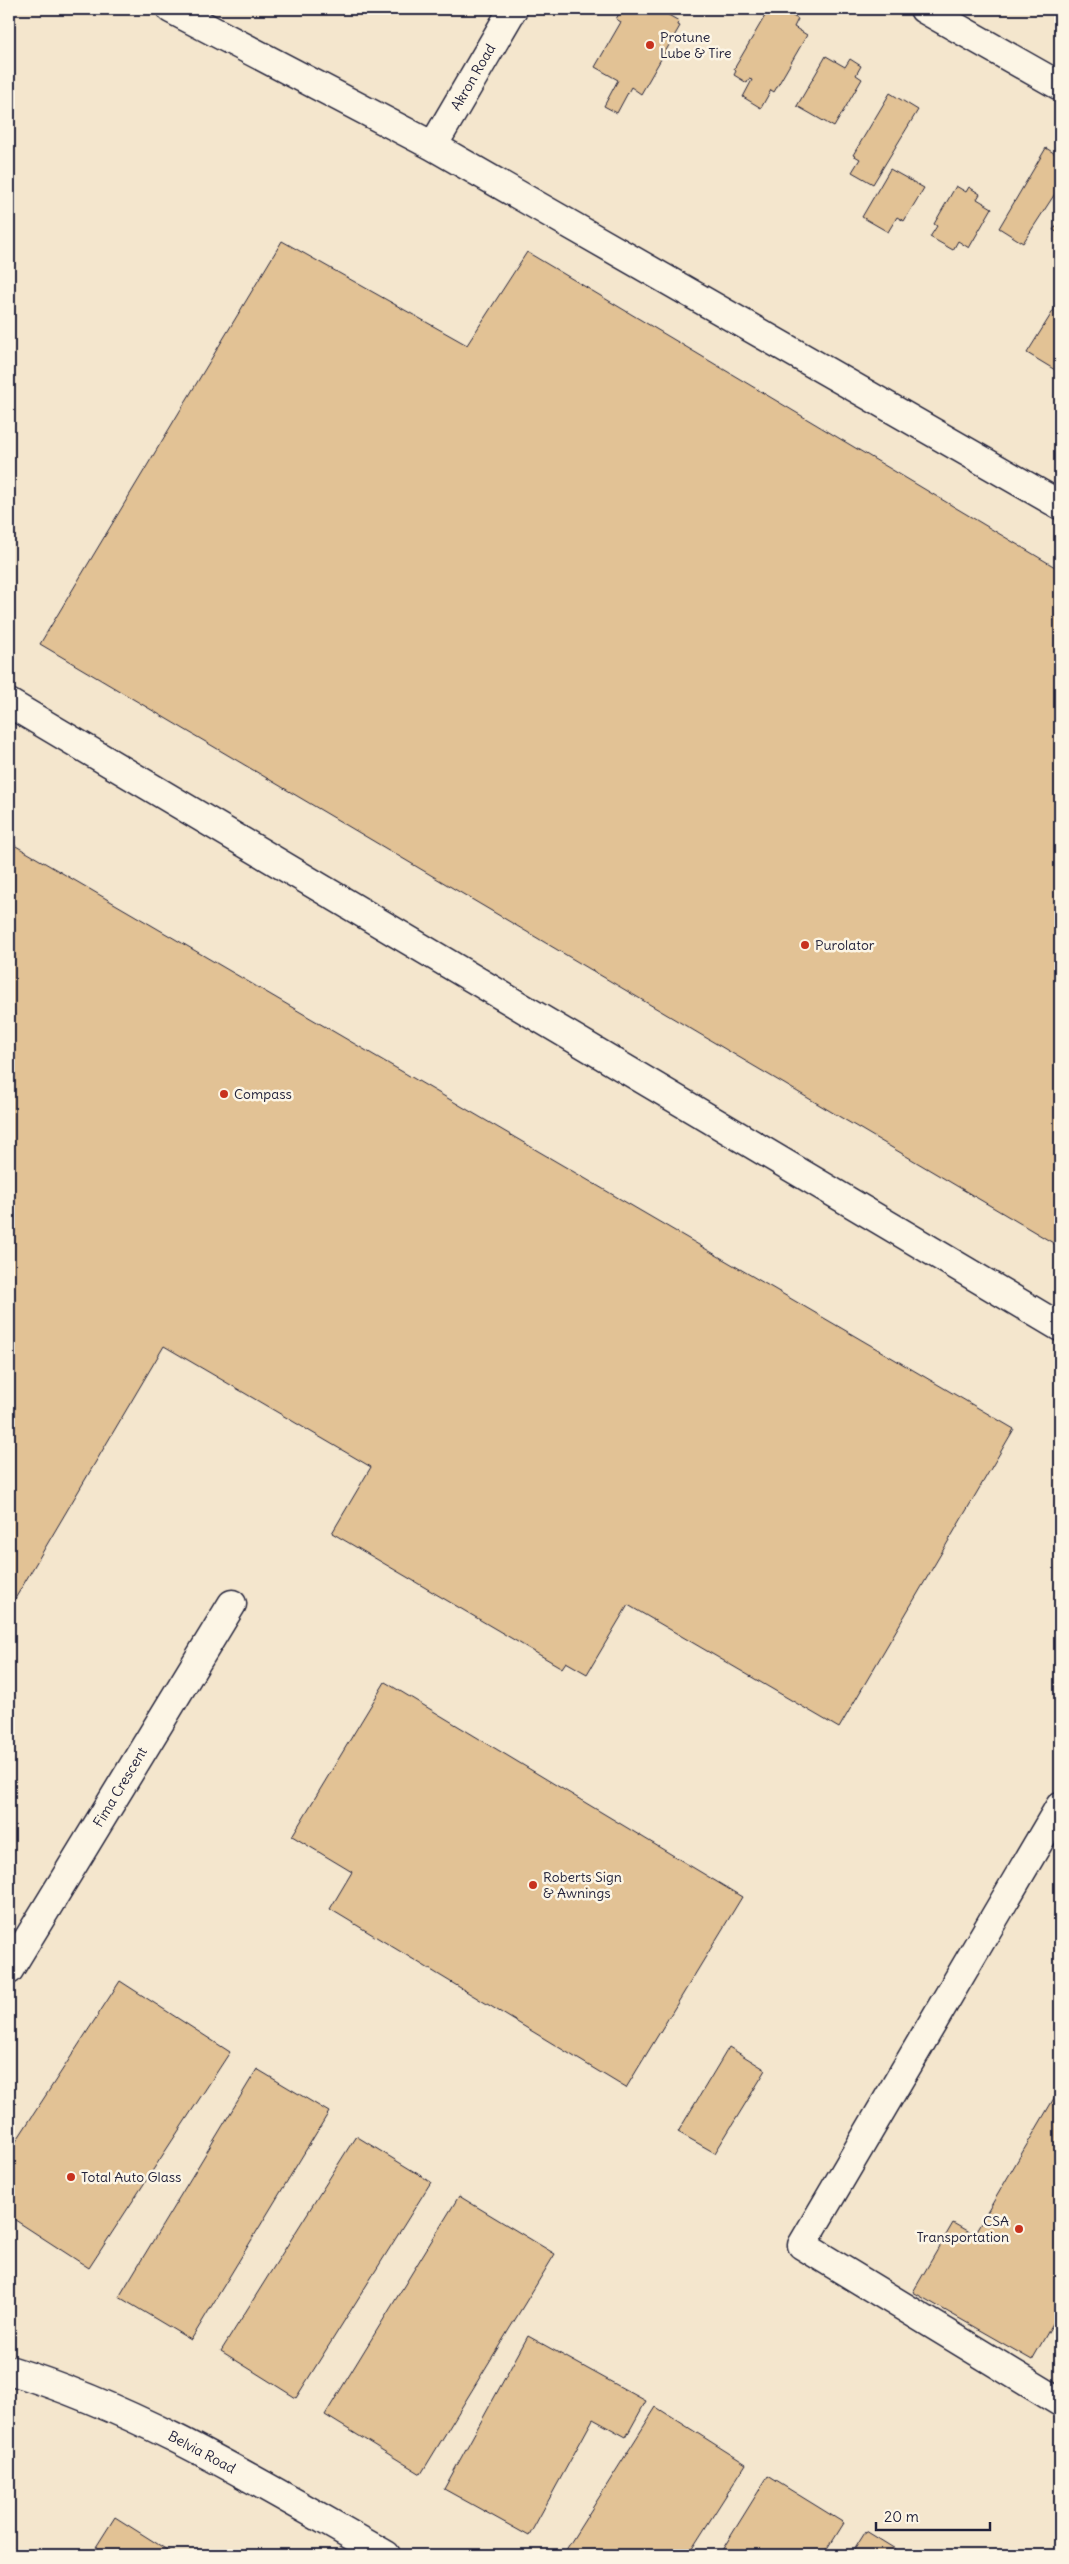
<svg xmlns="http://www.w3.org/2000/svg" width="1069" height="2564" viewBox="0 0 1069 2564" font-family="Delius,sans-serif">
  <rect width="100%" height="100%" fill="#fcf5e5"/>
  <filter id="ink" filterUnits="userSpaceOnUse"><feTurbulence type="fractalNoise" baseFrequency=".02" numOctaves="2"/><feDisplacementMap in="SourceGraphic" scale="10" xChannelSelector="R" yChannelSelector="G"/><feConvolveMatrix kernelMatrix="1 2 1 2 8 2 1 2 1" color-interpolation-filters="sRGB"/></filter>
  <g filter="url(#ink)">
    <path fill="#f4e6cd" d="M9,9H1060V2555H9Z"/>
    <path fill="#e2c295" stroke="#22223b" d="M622,9H658L679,21L678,25L680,26L641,94L631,87L617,113L604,106L618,80L595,67L621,22L616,19Z
      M769,9H780L798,19L794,27L807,35L774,92L771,90L761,108L743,97L752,80L749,79L747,83L734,75L736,71L734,69Z
      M826,56L845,67L850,59L861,66L856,75L862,79L834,127L797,106Z
      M890,93L918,110L873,184L852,172L860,159L853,155Z
      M1046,148L1060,157L1055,167L1060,170V186L1023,243L999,228Z
      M890,169L924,188L904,221L897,217L888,232L862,217Z
      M956,186L966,192L969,187L980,194L977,199L992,208L969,248L958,241L953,250L930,237L937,226L934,224Z
      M1060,210V234L1053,230L1060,220L1056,217Z
      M282,241L467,345L527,252L1060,570V1247L40,644Z
      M1060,300V373L1027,353Z
      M9,842L1014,1429L839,1728L628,1605L587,1674L566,1662L562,1668L332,1533L371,1467L164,1346L9,1609Z
      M385,1682L742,1897L626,2088L330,1909L352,1872L292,1836Z
      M120,1981L230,2052L89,2268L9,2216V2152Z
      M729,2047L766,2070L715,2153L678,2132Z
      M257,2069L329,2112L191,2340L119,2297Z
      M1060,2088V2311L1032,2360L913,2292L953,2223L974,2235Z
      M356,2136L431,2182L296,2398L221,2351Z
      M459,2196L555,2254L421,2474L325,2415Z
      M528,2336L646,2401L626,2437L593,2419L529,2536L444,2489Z
      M656,2407L746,2464L688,2555H568L564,2553Z
      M768,2476L844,2523L824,2555H719Z
      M115,2517L175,2555H91Z
      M866,2531L905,2555H851Z"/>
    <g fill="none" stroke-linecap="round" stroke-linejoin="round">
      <defs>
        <path id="minor" d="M171,9L433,146L1060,505
          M924,9L1060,86
          M433,146L513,9
          M9,703L1060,1327
          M1060,1806L802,2245L1060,2402
          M9,1970L232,1604
          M9,2370C144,2411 264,2486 386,2555"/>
      </defs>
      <use href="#minor" stroke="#22223b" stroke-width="31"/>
      <use href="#minor" stroke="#fcf5e5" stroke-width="28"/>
    </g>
  </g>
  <g fill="#c8321e" stroke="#fcf5e5" stroke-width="2">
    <circle cx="650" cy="45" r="5"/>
    <circle cx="805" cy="945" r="5"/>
    <circle cx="224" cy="1094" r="5"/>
    <circle cx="533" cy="1885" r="5"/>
    <circle cx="71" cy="2177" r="5"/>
    <circle cx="1019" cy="2229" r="5"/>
  </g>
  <g text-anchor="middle" stroke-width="5" stroke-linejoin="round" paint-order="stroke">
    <g font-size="14" fill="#22223b" stroke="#fcf5e5" text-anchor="start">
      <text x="660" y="42">Protune<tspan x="660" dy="16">Lube &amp; Tire</tspan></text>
      <text x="815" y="950">Purolator</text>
      <text x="234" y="1099">Compass</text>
      <text x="543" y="1882">Roberts Sign<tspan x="543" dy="16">&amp; Awnings</tspan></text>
      <text x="81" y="2182">Total Auto Glass</text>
      <text x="1009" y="2226" text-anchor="end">CSA<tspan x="1009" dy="16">Transportation</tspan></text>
    </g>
    <g font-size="14" fill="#22223b" stroke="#fcf5e5">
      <text transform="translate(473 77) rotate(-60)" y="5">Akron Road</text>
      <text transform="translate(120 1787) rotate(-59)" y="5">Fima Crescent</text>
      <text transform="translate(202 2452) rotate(28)" y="5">Belvia Road</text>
    </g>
  </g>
  <rect width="1069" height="2564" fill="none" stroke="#fcf5e5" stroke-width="30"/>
  <rect x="15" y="15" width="1039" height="2534" fill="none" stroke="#22223b" stroke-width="2" filter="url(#ink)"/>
  <path d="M876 2522v8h114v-8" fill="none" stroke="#22223b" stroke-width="2.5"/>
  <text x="884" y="2522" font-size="15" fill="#22223b" stroke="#fcf5e5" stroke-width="4" paint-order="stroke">20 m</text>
</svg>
